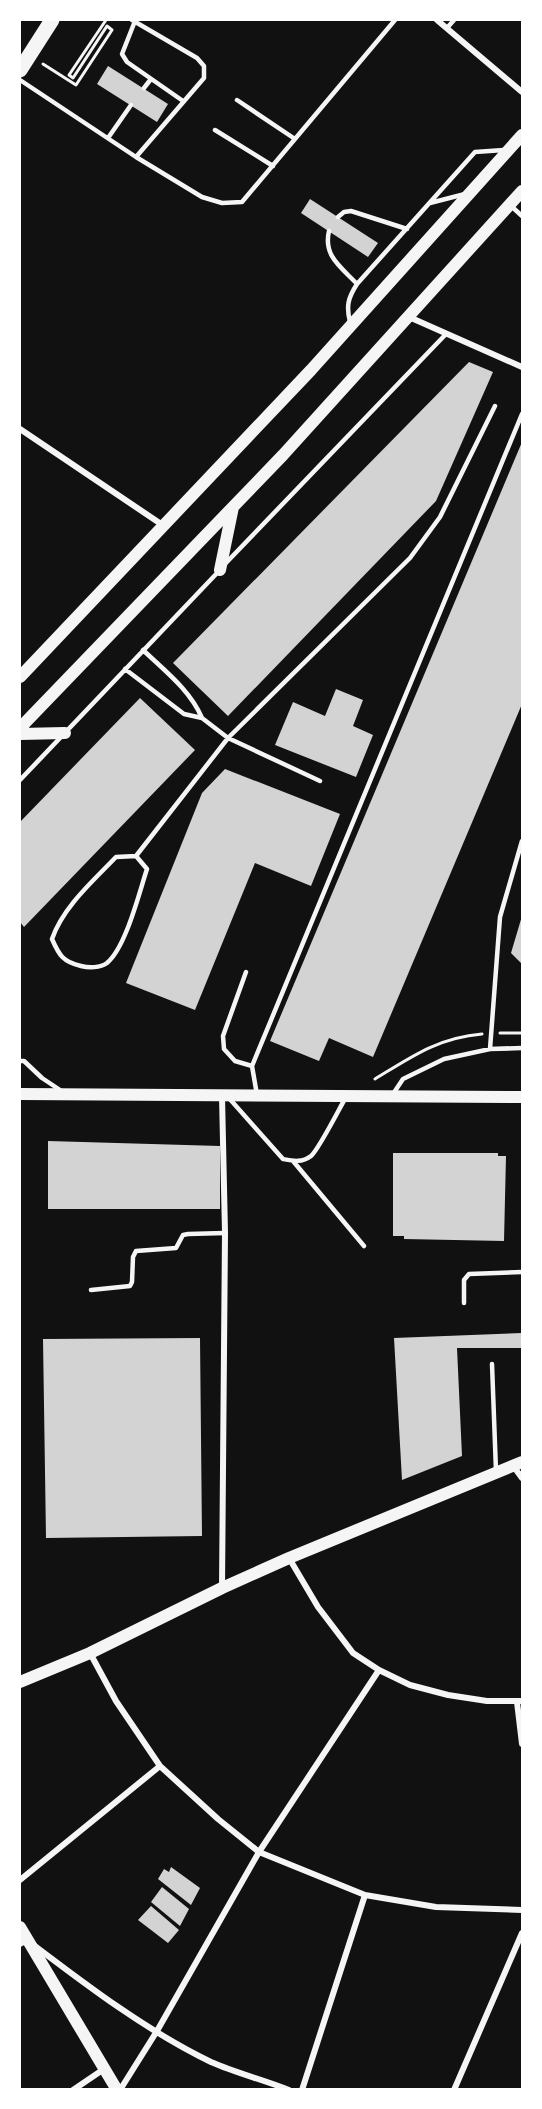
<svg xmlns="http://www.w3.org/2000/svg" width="542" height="2109" viewBox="0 0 542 2109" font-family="Commissioner,sans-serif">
  <rect width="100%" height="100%" fill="#111"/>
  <path fill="#d3d3d3" d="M108,66L168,104L157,122L97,84Z
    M310,199L378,243L368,257L301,213Z
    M469,362L493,372L436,501L228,716L173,663Z
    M522,442V704L373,1057L329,1038L319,1061L270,1041Z
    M336,689L363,700L353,726L373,735L356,777L275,745L293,702L325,716Z
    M140,698L195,750L24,927L20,922V822Z
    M225,769L340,814L311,886L255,863L195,1010L126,983L202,793Z
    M522,916V964L511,953Z
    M48,1141L220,1146V1209H48Z
    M393,1153H498V1156H506L504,1241L404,1239V1236H393Z
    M522,1333V1348H457L462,1456L402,1480L394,1338Z
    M200,1338L202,1536L46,1538L43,1339Z
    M171,1867L200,1888L191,1905L158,1879L164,1869L169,1872Z
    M162,1887L189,1909L180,1926L151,1902Z
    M151,1906L179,1930L168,1943L138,1920Z"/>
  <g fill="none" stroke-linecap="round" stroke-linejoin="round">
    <path stroke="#f5f5f5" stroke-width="3" d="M43,64L76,85L112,30L107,26L73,78L69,75L106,20
      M500,1033H522
      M375,1079C411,1057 437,1038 482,1034"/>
    <path stroke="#f5f5f5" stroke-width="4.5" d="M132,20L197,58L204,66V78L136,157
      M135,21L122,54L127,62L183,101
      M447,28L454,20
      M20,80L136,157L202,197L222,203L242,202L395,20
      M144,88L151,79
      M237,100L295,139
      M215,130L273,166
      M108,138L131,105
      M430,203L465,194
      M510,205L522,216
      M338,217L344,212L351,211L407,229
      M329,231C323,256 341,267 357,284
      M350,322C346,306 348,298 357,284L475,152L504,150
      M224,565L446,334
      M143,650C165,671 190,690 202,718
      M125,669L184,714L202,718L228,738L320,781
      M20,780L219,571
      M136,856L147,869C139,893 126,947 107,963C100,968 89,968 81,966C63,962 59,955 52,939C63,907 93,881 116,857L136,856L228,738L410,558L440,517L495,406
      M246,972L223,1036L224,1049L235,1061L252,1066
      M490,1049L500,917L522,841
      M20,1061H24L42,1078L60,1090
      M393,1094L403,1079L444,1059L490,1049L522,1048
      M257,1095L252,1066L522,414
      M228,1097L283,1159C293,1161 302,1163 311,1156C319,1149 339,1109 346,1097
      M293,1161L364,1246
      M91,1290L130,1286L132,1282L133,1257L136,1251L176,1248L183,1235L188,1234L225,1233
      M464,1303V1280L469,1274L522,1272
      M492,1364L496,1471"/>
    <path stroke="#f5f5f5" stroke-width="6" d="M437,20L522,92
      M409,317L522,367
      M20,429L164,526
      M222,1096L225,1233L222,1588
      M514,1467L522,1478
      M289,1558L318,1607L353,1653L379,1670L410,1685L448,1695L487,1701H522
      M90,1653L116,1701L160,1766L218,1819L259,1852L365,1895L436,1907L522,1910
      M517,1702L522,1744
      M20,1880L160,1766
      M20,1944L27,1940C85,1984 145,2030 211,2062C236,2073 264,2080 289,2090
      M73,2090L104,2069
      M120,2090L157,2031L259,1852L379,1670
      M302,2090L365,1895
      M454,2090L522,1933"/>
    <path stroke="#f5f5f5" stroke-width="12" d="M220,570L233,507
      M20,677L311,370L522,135
      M20,728L283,455L522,191
      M20,734L65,733
      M20,1094L522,1097
      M20,1682L90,1653L222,1588L289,1558L522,1462
      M20,1927L117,2090"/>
    <path stroke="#f5f5f5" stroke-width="15" d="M20,70L52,20"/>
  </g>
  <rect width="542" height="2109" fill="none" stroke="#ffffff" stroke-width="42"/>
</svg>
